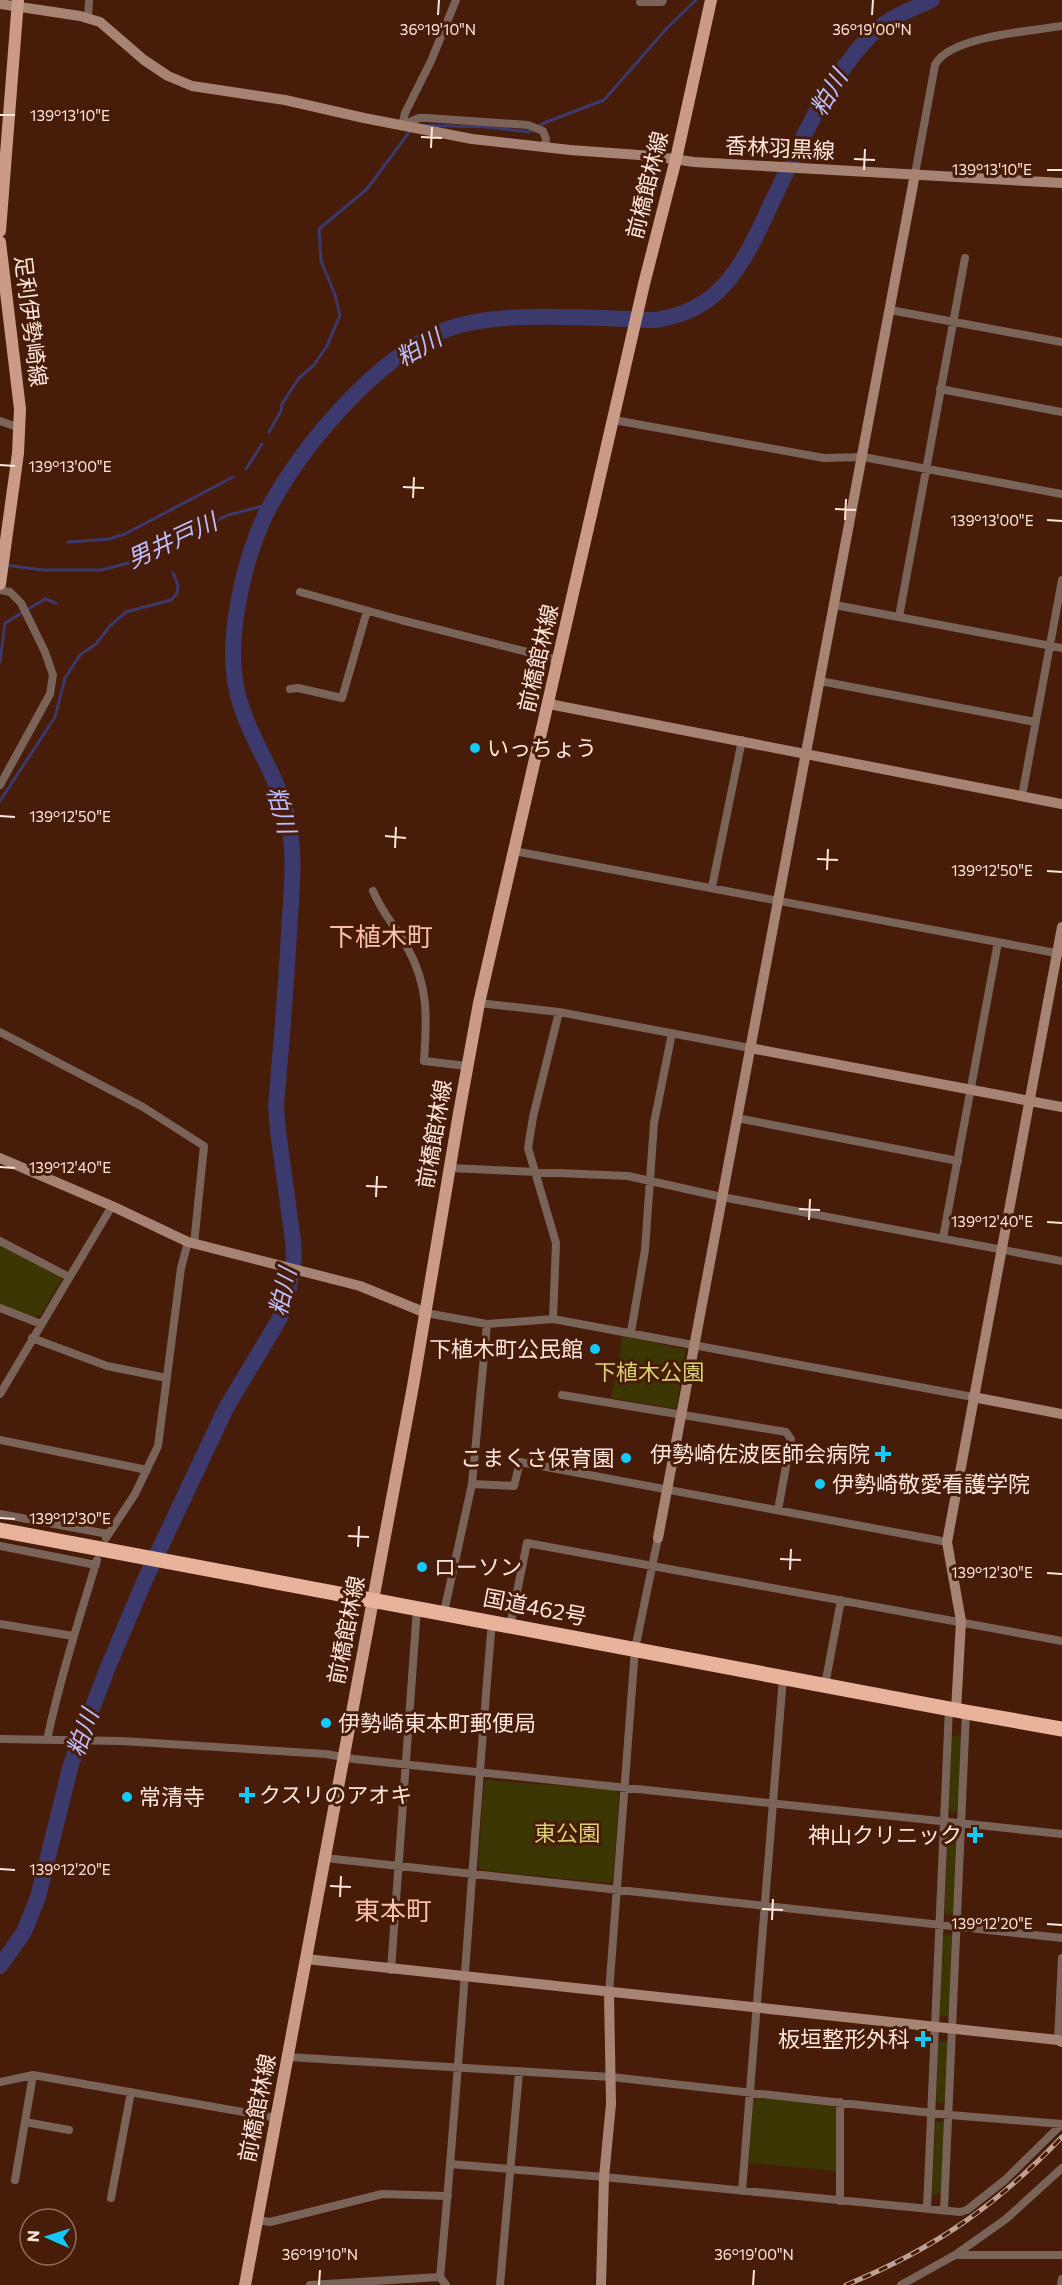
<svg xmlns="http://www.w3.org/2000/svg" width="1062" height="2285" viewBox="0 0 1062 2285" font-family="Commissioner,'Noto Sans JP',sans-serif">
  <rect width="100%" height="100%" fill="#471c08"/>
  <path fill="#3b3603" d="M0,1245L60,1276L61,1281L41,1315L35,1317L0,1304Z
    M623,1335L686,1350L676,1409L611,1398Z
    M958,1735L963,1739L960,1808L954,1814L950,1812L948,1807L950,1739L953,1736Z
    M487,1780L615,1790L619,1795L613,1879L609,1883L482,1870L478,1866L484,1783Z
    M950,1832H956L958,1837L955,1912L946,1915L944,1911L948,1834Z
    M945,1934L953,1936L950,2015L942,2017L939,2014L942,1937Z
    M940,2041H948L947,2100L939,2104L936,2100L938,2045Z
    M758,2098L834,2105L837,2109V2171L749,2163L753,2101Z
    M936,2122H945L943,2193L933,2195L931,2192Z"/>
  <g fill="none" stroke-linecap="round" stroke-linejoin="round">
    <path stroke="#3c396c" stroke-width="3" d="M417,125L486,127L529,132L544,123L604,100L667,28L696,0
      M269,432L281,411L282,404L299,378L314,365L327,346L340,315L335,295L321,261L319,229L367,189L410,131
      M246,469L262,444
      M68,542L109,539L125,534L233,477
      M5,565L43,570H101L136,561L228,515L271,504
      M0,662L5,623L45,599L56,603
      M0,801L55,717L65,678L80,655L96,644L110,626L126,612L171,600L177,593L178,585L173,573"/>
    <path stroke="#3c396c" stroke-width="16" d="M0,1966L24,1932L38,1897L71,1764L108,1667L144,1582L226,1408L280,1318L289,1288L294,1258L293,1241L278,1131L276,1105C281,1048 286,990 289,932C291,898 295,863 290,829C281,772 239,731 234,672C229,623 247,547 271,504C305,443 375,360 440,332C495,308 595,319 656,320C678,316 696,310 714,295C741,272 757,234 772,202C799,146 825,83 869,37C885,19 910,10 932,0"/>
    <path stroke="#7a645a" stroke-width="8" d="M640,0V2H662L663,0
      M88,19L89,0
      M403,125L419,118H427L528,125L543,131L546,139L545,147
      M402,126L405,113L431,61L456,0
      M915,174L935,65C949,36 1032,31 1062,26
      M890,310L1062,342
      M940,389L1062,412
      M614,420L824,458L863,457L1062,494
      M0,421L20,428
      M0,590L10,592L21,603L45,652L53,675L50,694L0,785
      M300,592L401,620L559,660
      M835,605L1062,648
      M899,617L965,258
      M820,681L1035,722
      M290,689L298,688L342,698L367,611
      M1022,796L1062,580
      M514,851L1061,954
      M712,887L742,740
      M373,891C382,913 396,927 407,947C429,986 427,1018 424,1061L467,1066
      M479,1003L559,1012L750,1048
      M0,1032L143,1107L204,1146L194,1244
      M737,1118L958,1161
      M449,1168L628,1176L722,1197L1062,1261
      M943,1238L998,942
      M0,1241L69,1277
      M0,1308L41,1324
      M426,1313L487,1324L553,1319L973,1397
      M553,1319L556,1243L528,1148L533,1117L559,1012
      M631,1332L645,1250L654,1123L672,1033
      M32,1338L107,1366L167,1378
      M0,1394L112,1206
      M562,1395L786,1432L791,1439L778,1510
      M0,1440L147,1470
      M472,1484L514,1486L520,1462L947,1542
      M0,1514L108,1534
      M106,1538L135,1494L158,1446L181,1268L188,1242
      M0,1546L96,1565
      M444,1612L472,1484L487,1324
      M0,1624L73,1636
      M510,1626L527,1543L1062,1641
      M825,1685L841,1600
      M0,1739L121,1741L326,1754L354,1759L1062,1834
      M47,1740C60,1679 79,1619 97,1560
      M325,1858L1062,1938
      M391,1970L417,1608
      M609,1993L635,1649L658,1538
      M1058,2040L1062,1958
      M288,2057L611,2077L950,2115L1062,2124
      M0,2082L33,2075L277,2118
      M840,2102V2201
      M25,2122L69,2130
      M450,2164L604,2177L960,2212L967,2210L1005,2180L1062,2124
      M15,2180L33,2075
      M742,2191L783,1677
      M111,2198L131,2092
      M927,2208L949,1708
      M944,2210L966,1712
      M257,2220L270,2222L382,2194L448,2196
      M957,2255H1062
      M310,2285L440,2277
      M446,2285L440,2277C461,2059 473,1840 492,1622
      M500,2285L519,2072
      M901,2285L955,2255L1006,2219L1062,2168
      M1061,2285L1062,2279"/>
    <path stroke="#a78374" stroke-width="10" d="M0,4L80,16L100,22L144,60L168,76L192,86L285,100L364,118L472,139L570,150L653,156L694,162L1062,183
      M549,704L1062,804
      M750,1048L1062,1107
      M0,1158L112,1206L188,1242L360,1286L426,1313
      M973,1397L1062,1414
      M658,1538L915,174
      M956,1710L961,1621L947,1542L1062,927
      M306,1959L1058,2040L1062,2042
      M601,2285L604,2177L611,2104L609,1993"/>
    <path stroke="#ca9c88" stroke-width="12" d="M0,231L18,0
      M0,242L20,409L18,453L0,584
      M245,2285L413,1386L459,1113L479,1003L644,284L676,159L711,0"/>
    <path stroke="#e9b29b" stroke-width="15" d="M0,1530L966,1712L1062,1729"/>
    <defs>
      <path id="rail" d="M846,2285C934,2249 996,2206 1062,2137"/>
    </defs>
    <use href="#rail" stroke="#bfa194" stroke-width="5"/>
    <use href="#rail" stroke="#471c08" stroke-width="3" stroke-dasharray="9" stroke-linecap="butt"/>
  </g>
  <path fill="none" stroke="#fee6dd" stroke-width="2" d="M438,15L439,0M872,15L873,0M0,115H15M421,137L442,138M431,148L432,127M854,159L875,160M864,170L865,149M1047,170H1062M0,465L15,466M403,487L424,488M413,498L414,477M835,509L856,510M845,520L846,499M1047,520L1062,521M0,816L15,817M385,836L406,838M395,848L396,827M817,859L838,860M827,870L828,849M1047,871L1062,872M0,1167L15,1168M366,1186L387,1187M376,1197L377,1176M799,1209L820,1210M809,1220L810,1199M1047,1222L1062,1223M0,1518L15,1519M348,1536L369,1537M358,1547L359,1526M780,1559L801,1560M790,1570L791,1549M1047,1573L1062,1574M0,1869L15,1870M330,1886L351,1887M340,1897L341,1876M762,1909L783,1910M772,1920L773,1899M1047,1924L1062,1925M319,2285L320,2270M753,2285L754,2270"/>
  <g fill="#13cafb" stroke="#471c08" stroke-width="2">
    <circle cx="475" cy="748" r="6"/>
    <circle cx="595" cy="1349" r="6"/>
    <path d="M880 1445h6v6h6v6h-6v6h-6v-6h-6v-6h6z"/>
    <circle cx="626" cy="1458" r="6"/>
    <circle cx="820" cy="1484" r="6"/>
    <circle cx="422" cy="1567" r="6"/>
    <circle cx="326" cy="1723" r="6"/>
    <path d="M244 1786h6v6h6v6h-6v6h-6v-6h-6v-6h6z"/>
    <circle cx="127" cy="1797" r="6"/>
    <path d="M972 1826h6v6h6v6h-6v6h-6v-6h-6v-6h6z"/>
    <path d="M920 2030h6v6h6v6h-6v6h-6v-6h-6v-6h6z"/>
  </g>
  <g text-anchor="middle" stroke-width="6" stroke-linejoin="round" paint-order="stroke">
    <g font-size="22" fill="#fee6dd" stroke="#471c08">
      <text transform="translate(780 148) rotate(3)" y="8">香林羽黒線</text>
      <text transform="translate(647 185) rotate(-76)" y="8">前橋館林線</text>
      <text transform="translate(31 321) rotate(83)" y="8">足利伊勢崎線</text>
      <text transform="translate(538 658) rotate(-77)" y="8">前橋館林線</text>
      <text transform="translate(434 1134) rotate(-80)" y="8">前橋館林線</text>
      <text transform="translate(535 1607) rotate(11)" y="8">国道462号</text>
      <text transform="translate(346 1630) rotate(-79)" y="8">前橋館林線</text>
      <text transform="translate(257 2108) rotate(-79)" y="8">前橋館林線</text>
    </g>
    <g font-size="22" fill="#fee6dd" stroke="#471c08" text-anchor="start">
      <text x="487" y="756">いっちょう</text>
      <text x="583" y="1357" text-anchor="end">下植木町公民館</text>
      <text x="870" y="1462" text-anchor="end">伊勢崎佐波医師会病院</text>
      <text x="614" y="1466" text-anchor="end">こまくさ保育園</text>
      <text x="832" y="1492">伊勢崎敬愛看護学院</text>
      <text x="434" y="1575">ローソン</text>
      <text x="338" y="1731">伊勢崎東本町郵便局</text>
      <text x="259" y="1803">クスリのアオキ</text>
      <text x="139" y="1805">常清寺</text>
      <text x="962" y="1843" text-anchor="end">神山クリニック</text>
      <text x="910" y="2047" text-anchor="end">板垣整形外科</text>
    </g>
    <g font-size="22" fill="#dad174" stroke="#471c08">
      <text x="649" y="1380">下植木公園</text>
      <text x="567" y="1841">東公園</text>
    </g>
    <g font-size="24" font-style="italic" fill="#bcbdff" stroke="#471c08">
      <text transform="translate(829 93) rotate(-59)" y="8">粕川</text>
      <text transform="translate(419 348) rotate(-30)" y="8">粕川</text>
      <text transform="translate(172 541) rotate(-25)" y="8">男井戸川</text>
      <text transform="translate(281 810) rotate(75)" y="8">粕川</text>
      <text transform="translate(283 1292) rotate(-77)" y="8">粕川</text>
      <text transform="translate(83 1733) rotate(-70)" y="8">粕川</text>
    </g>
    <g font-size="26" fill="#f8c0a9" stroke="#471c08">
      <text x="381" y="946">下植木町</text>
      <text x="393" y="1920">東本町</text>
    </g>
  </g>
  <g font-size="15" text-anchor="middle" fill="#fee6dd" stroke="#471c08" stroke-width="6" stroke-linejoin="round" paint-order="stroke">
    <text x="438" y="35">36°19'10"N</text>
    <text x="872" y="35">36°19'00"N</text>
    <text x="70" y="121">139°13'10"E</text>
    <text x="992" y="175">139°13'10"E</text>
    <text x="70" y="472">139°13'00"E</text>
    <text x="992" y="526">139°13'00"E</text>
    <text x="70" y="822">139°12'50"E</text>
    <text x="992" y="876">139°12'50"E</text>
    <text x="70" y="1173">139°12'40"E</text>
    <text x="992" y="1227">139°12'40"E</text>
    <text x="70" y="1524">139°12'30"E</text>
    <text x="992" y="1578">139°12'30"E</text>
    <text x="70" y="1875">139°12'20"E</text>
    <text x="992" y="1929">139°12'20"E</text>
    <text x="320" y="2260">36°19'10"N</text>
    <text x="754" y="2260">36°19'00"N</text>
  </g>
  <g transform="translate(48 2237) rotate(273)"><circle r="28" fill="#471c08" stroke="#906d5d" stroke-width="1.5"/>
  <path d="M0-4.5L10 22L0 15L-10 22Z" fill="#13cafb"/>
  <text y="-9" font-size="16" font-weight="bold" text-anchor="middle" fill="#fee6dd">N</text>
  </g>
</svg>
